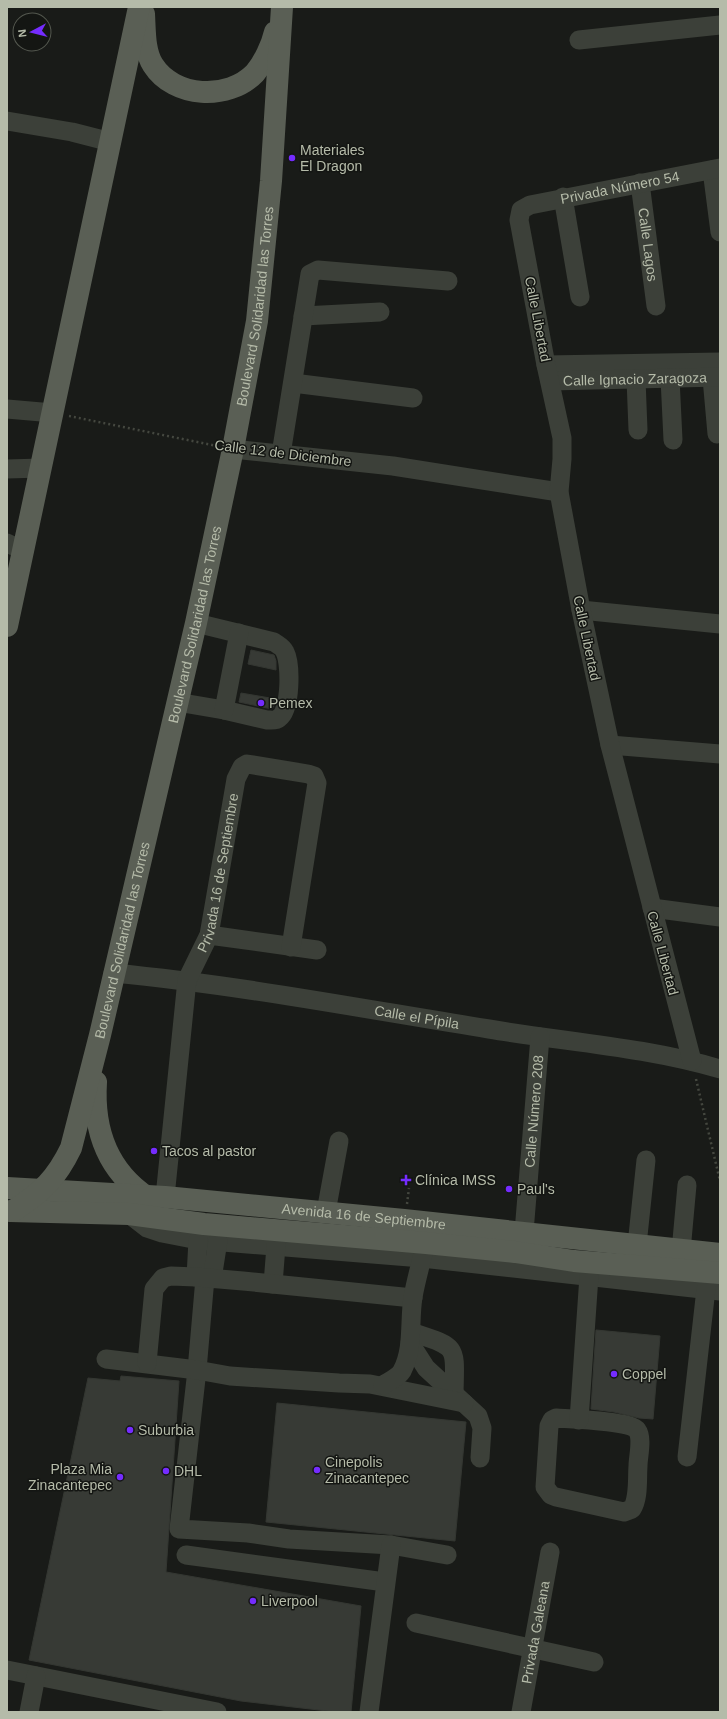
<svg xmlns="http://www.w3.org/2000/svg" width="727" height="1719" viewBox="0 0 727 1719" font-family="Helvetica,sans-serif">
  <rect width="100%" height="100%" fill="#191b18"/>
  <path fill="#373a35" stroke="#343732" d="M251,650L274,655L276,661V670L248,664Z
    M241,693L276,699L275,703L272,709L239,702Z
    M596,1330L660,1336L653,1419L639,1418L614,1412L591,1409Z
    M121,1376L179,1381L166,1572L361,1606L351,1712H336L241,1701L29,1660L88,1378L120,1381Z
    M277,1403L466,1422L455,1541L266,1522Z"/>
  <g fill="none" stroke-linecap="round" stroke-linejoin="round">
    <path stroke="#44473f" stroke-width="2.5" stroke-dasharray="2 3" stroke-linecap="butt" d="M69,416L217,446
      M696,1079L720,1181
      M407,1204L409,1188"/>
    <g stroke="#3c4039" stroke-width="19">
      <path d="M579,40L720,25"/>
      <path d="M7,121L72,132L111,142"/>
      <path d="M712,170L720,232"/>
      <path id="s1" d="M640,183L656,306"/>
      <path d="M563,197L580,297"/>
      <path d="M303,316L380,312"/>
      <path d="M546,365L720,362"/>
      <path d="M670,378L673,440"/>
      <path d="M712,378L717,434"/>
      <path d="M636,379L638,430"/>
      <path id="s2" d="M550,381L720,377"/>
      <path d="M293,383L413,398"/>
      <path d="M7,409L53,413"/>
      <path d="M233,449L393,466L559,492"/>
      <path d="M281,454L310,274L318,270L448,281"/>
      <path d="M7,469L41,468"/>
      <path d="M7,543L24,551"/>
      <path d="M581,610L720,624"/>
      <path d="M177,702L224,710L267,720C271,720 276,721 279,718C291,710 291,664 285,652C283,647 278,645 274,642L196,623"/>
      <path d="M224,710L239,633"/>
      <path d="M610,745L720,754"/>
      <path d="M652,908L720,917"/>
      <path d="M209,935L317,950"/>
      <path id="s3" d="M113,973C239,985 364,1009 489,1029C566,1042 645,1047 720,1069"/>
      <path id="s4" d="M692,1061L610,745L581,610L559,492L562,459V438L546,365L519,220L521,210L530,205L720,168"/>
      <path id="s5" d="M165,1197L187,980L209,935L236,779L242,767L247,764L308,774L314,776L317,783L291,947"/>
      <path d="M326,1212L339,1141"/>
      <path d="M129,1214L147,1228L162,1233L198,1240L422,1258L720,1291"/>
      <path id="s6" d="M524,1232L540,1037"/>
      <path d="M637,1245L646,1160"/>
      <path d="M681,1251L687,1185"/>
      <path d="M196,1277L198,1240"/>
      <path d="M205,1278L197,1370L179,1529L248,1533L289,1539L391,1545L447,1555"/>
      <path d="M212,1279L218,1241"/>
      <path d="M273,1284L276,1246"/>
      <path d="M411,1332C459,1348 455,1344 454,1394"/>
      <path d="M410,1343L426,1368L478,1416L482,1428L480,1458"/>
      <path d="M106,1359L197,1370L230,1376L339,1383L370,1384L464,1403"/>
      <path d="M147,1363L154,1289L163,1278L171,1276L196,1277L243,1281L413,1298"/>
      <path d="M383,1385C389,1381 398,1378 402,1371C414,1348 409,1322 413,1297C416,1280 421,1263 425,1246"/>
      <path d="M556,1418C569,1419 632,1421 637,1430C643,1438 638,1457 638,1466C637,1479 639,1498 632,1509L624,1512L556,1497L551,1495L545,1487L549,1426L552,1420Z"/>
      <path d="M579,1420L589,1276"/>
      <path d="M687,1457L706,1289"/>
      <path d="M186,1555L385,1582"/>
      <path d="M416,1623L594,1662"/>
      <path d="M7,1670L217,1712"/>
      <path d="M29,1712L36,1676"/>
      <path d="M369,1712L391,1545"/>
      <path id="s7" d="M521,1712L550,1552"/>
    </g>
    <g stroke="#5a5f55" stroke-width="22">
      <path d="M144,14C145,30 144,51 153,65C174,98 228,101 255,73C264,62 272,45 275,32"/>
      <path d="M7,626L139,7"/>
      <path d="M96,1082C93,1129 107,1170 147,1197"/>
      <path id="s8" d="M7,1188L165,1197L404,1220L720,1254"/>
      <path d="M10,1211L129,1214L204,1224L426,1243L515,1252L574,1261L720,1273"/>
      <path id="s9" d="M13,1211C42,1192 56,1179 71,1148L100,1035L196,623L233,449L257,321L271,181L282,7"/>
    </g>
  </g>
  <g fill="#752cff" stroke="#141613" stroke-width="1.5">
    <circle cx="292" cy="158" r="4"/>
    <circle cx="261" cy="703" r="4"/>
    <circle cx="154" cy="1151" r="4"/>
    <path d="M404 1174h4v4h4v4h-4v4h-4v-4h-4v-4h4z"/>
    <circle cx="509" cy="1189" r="4"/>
    <circle cx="614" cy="1374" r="4"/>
    <circle cx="130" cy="1430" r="4"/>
    <circle cx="317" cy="1470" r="4"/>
    <circle cx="166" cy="1471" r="4"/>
    <circle cx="120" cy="1477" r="4"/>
    <circle cx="253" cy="1601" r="4"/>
  </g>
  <g text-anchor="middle" stroke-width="3" stroke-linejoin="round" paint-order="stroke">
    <g font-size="14" fill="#b5bba9" stroke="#141613" text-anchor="start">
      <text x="300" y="155">Materiales<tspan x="300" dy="16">El Dragon</tspan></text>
      <text x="269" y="708">Pemex</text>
      <text x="162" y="1156">Tacos al pastor</text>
      <text x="415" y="1185">Clínica IMSS</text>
      <text x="517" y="1194">Paul's</text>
      <text x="622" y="1379">Coppel</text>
      <text x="138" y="1435">Suburbia</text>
      <text x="325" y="1467">Cinepolis<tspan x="325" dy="16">Zinacantepec</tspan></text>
      <text x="112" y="1474" text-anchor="end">Plaza Mia<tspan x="112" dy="16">Zinacantepec</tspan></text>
      <text x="174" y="1476">DHL</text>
      <text x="261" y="1606">Liverpool</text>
    </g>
    <g font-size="14" fill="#b5bba9" stroke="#141613">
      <text dy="5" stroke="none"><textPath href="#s4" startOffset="973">Privada Número 54</textPath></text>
      <text dy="5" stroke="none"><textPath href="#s1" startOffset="62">Calle Lagos</textPath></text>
      <text dy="5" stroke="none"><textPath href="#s9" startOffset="949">Boulevard Solidaridad las Torres</textPath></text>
      <text transform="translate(538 319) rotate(79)" y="5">Calle Libertad</text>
      <text dy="5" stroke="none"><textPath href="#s2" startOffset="85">Calle Ignacio Zaragoza</textPath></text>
      <text transform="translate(283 453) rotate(7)" y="5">Calle 12 de Diciembre</text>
      <text dy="5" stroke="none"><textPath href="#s9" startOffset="625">Boulevard Solidaridad las Torres</textPath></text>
      <text transform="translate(587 638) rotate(78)" y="5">Calle Libertad</text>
      <text dy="5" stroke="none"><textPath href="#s5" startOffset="331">Privada 16 de Septiembre</textPath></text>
      <text dy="5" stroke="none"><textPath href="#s9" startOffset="301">Boulevard Solidaridad las Torres</textPath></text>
      <text transform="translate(663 953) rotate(75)" y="5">Calle Libertad</text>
      <text dy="5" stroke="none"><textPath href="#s3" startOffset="307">Calle el Pípila</textPath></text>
      <text dy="5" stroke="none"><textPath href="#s6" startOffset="121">Calle Número 208</textPath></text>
      <text dy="5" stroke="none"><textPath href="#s8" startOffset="358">Avenida 16 de Septiembre</textPath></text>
      <text dy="5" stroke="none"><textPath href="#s7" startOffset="81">Privada Galeana</textPath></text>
    </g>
  </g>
  <rect width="727" height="1719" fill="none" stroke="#b5bba9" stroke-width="16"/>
  <g transform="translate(32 32) rotate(263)"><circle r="19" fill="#141613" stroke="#54584f"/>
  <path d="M0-3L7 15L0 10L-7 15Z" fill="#752cff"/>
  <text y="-6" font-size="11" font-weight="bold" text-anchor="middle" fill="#b5bba9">N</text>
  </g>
</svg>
